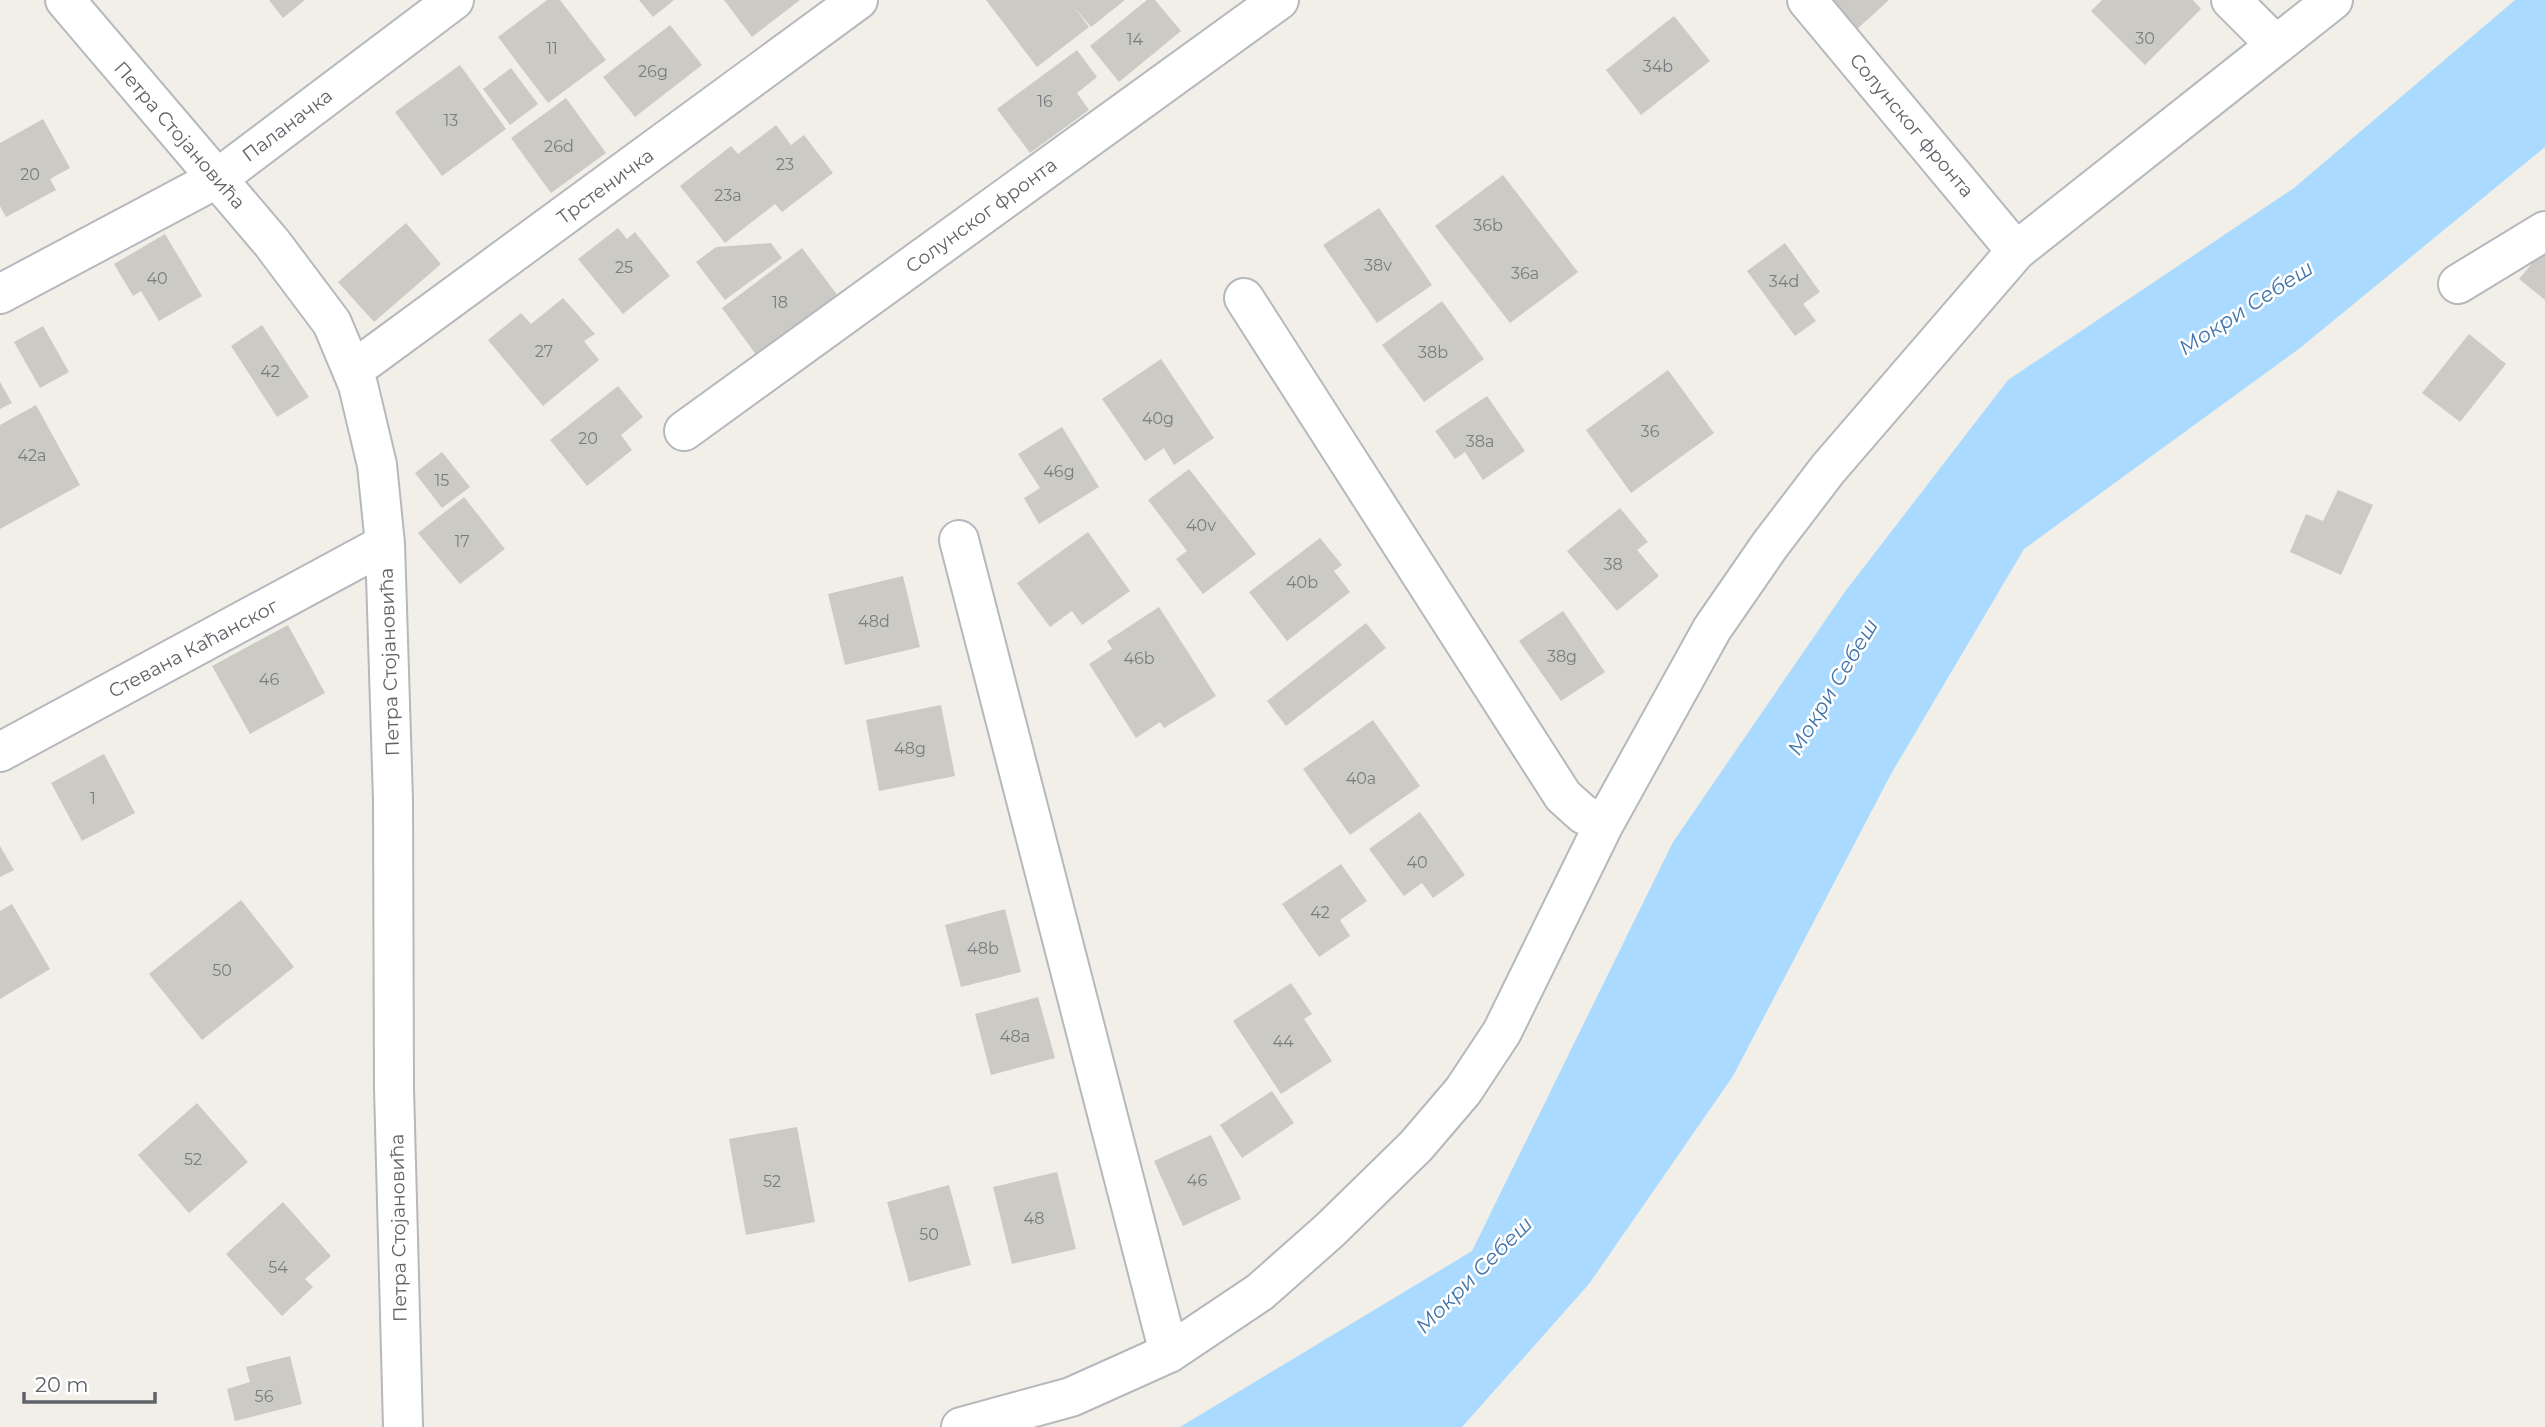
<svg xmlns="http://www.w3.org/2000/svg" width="2545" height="1427" viewBox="0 0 2545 1427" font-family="Montserrat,sans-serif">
  <rect width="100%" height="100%" fill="#f1efe8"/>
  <path fill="#aadaff" d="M2515,0H2545V147L2300,348L2024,549L1891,774L1733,1076L1589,1284L1462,1427H1180L1472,1251L1673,842L1844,593L2008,380L2294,188Z"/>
  <path fill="#cccac5" d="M269,0H305L283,18Z
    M547,0H560L606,60L548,103L498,37Z
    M639,0H674L653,17Z
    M724,0H800L752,37Z
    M986,0H1125L1091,27L1074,7L1089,27L1037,67Z
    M1147,0H1155L1181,31L1119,82L1090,46Z
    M1828,0H1889L1856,30Z
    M2102,0H2193L2201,9L2145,65L2091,11Z
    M1674,16L1710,61L1641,115L1606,70Z
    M670,25L702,65L635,117L603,77Z
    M1077,50L1097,77L1077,93L1089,110L1030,153L997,109Z
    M460,65L506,129L442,176L395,112Z
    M511,68L538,104L510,125L483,89Z
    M566,98L606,153L551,193L511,138Z
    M43,119L70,168L50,179L56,190L6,217L0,206V143Z
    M776,125L791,145L804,135L833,173L782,212L775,204L725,243L680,186L731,146L738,154Z
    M1503,175L1578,272L1510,323L1435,226Z
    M1379,208L1432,285L1377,323L1323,245Z
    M406,223L441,264L374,322L338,282Z
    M618,228L627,239L635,232L670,276L623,314L578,259Z
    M165,234L202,296L159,321L141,291L133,296L114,264Z
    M771,243L782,258L725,300L696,262L716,247Z
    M1785,243L1820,292L1803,304L1816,321L1795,336L1747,271Z
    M802,248L838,296L757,356L722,308Z
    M2545,248V300L2519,279Z
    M563,298L595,334L584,341L599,360L543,406L488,340L521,313L531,324Z
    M1442,301L1484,359L1424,402L1382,345Z
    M262,325L309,397L277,417L231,346Z
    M43,326L69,372L40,388L14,342Z
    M2469,334L2506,364L2460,422L2422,393Z
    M1161,359L1214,438L1174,465L1164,448L1145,461L1102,399Z
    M1668,370L1714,433L1631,493L1586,430Z
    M0,382L12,403L0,409Z
    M618,386L643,417L621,435L632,450L587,486L550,440Z
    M1487,396L1525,451L1483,480L1465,452L1455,459L1435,431Z
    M36,405L80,485L0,529V425Z
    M1062,427L1099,487L1039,524L1024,498L1040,488L1018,454Z
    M442,452L470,487L442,508L415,473Z
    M1189,469L1256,554L1203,594L1176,559L1187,551L1148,500Z
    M2338,490L2373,505L2341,575L2290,552L2306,514L2323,521Z
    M464,497L505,549L460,584L418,533Z
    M1620,508L1648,542L1637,550L1659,576L1617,611L1567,551Z
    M1088,532L1130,591L1082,625L1072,611L1050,627L1017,583Z
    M1320,538L1342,565L1334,571L1350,592L1287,641L1249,592Z
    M903,576L920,647L845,665L828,594Z
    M1159,607L1216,696L1164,728L1160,722L1136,738L1089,664L1112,649L1107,641Z
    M1563,611L1605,672L1561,701L1519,641Z
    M1366,623L1386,648L1286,726L1267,701Z
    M288,625L325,693L250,734L212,666Z
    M941,705L955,776L879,791L866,720Z
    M1373,720L1420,786L1350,835L1303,769Z
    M104,754L135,813L82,841L51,783Z
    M1420,812L1465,875L1433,898L1422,883L1404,896L1369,849Z
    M0,846L14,870L0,877Z
    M1341,864L1367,901L1340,920L1350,936L1319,957L1282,904Z
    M241,900L294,967L202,1040L149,974Z
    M12,904L50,969L0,999V911Z
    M1005,909L1021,972L961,987L945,925Z
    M1291,983L1312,1014L1304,1019L1332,1061L1281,1094L1233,1021Z
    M1038,997L1055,1058L991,1075L975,1014Z
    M1272,1091L1294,1123L1242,1158L1220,1125Z
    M197,1103L248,1162L189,1213L138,1155Z
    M797,1127L815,1222L746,1235L729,1139Z
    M1211,1135L1241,1199L1183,1226L1154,1161Z
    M1057,1172L1076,1249L1012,1264L993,1187Z
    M949,1185L971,1265L909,1282L887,1202Z
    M283,1202L331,1256L305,1279L313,1287L282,1316L226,1254Z
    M290,1356L302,1404L235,1421L227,1389L250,1382L246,1367Z"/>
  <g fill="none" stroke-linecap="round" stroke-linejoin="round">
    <defs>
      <path id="minor" d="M65,0L272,243L332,323L358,385L377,465L385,544L393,800L394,1088L403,1427
        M1807,0L2016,251
        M2231,0L2276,45
        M2458,284L2545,231
        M0,294L218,178L454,0
        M1244,298L1563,796L1583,814L1604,824
        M352,371L858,0
        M684,431L1279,0
        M959,540L1169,1353
        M0,752L385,544
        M961,1427L1071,1397L1169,1353L1260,1292L1330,1230L1416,1146L1463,1091L1502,1032L1604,824L1712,629L1770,545L1828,469L2016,251L2333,0"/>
    </defs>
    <use href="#minor" stroke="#b5b8bc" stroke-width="42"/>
    <use href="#minor" stroke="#fff" stroke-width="38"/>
  </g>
  <g text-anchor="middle" stroke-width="5" stroke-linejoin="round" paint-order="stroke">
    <g font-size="16" fill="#7a7d7f">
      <text x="2145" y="44">30</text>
      <text x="1135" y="45">14</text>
      <text x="552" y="54">11</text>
      <text x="1658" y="72">34b</text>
      <text x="653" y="77">26g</text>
      <text x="1045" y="107">16</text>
      <text x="451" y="126">13</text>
      <text x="559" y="152">26d</text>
      <text x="785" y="170">23</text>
      <text x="30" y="180">20</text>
      <text x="728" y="201">23a</text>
      <text x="1488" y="231">36b</text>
      <text x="1378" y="271">38v</text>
      <text x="624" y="273">25</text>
      <text x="1525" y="279">36a</text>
      <text x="157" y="284">40</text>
      <text x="1784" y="287">34d</text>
      <text x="780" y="308">18</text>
      <text x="544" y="357">27</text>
      <text x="1433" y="358">38b</text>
      <text x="270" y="377">42</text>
      <text x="1158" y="424">40g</text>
      <text x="1650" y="437">36</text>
      <text x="588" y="444">20</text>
      <text x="1480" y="447">38a</text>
      <text x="32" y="461">42a</text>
      <text x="1059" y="477">46g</text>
      <text x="442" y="486">15</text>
      <text x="1201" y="531">40v</text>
      <text x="462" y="547">17</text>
      <text x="1613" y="570">38</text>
      <text x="1302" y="588">40b</text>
      <text x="874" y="627">48d</text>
      <text x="1562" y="662">38g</text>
      <text x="1139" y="664">46b</text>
      <text x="269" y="685">46</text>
      <text x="910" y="754">48g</text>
      <text x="1361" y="784">40a</text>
      <text x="93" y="804">1</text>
      <text x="1417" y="868">40</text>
      <text x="1320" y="918">42</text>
      <text x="983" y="954">48b</text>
      <text x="222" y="976">50</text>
      <text x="1015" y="1042">48a</text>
      <text x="1283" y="1047">44</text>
      <text x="193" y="1165">52</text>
      <text x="1197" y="1186">46</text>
      <text x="772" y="1187">52</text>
      <text x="1034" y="1224">48</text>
      <text x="929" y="1240">50</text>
      <text x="278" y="1273">54</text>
      <text x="264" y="1402">56</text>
    </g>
    <g font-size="19" fill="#5f6368" stroke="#fff">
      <text transform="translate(287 125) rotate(-37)" y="7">Паланачка</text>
      <text transform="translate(1912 125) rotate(50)" y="7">Солунског фронта</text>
      <text transform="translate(180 135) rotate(49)" y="7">Петра Стојановића</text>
      <text transform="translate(605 186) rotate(-36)" y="7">Трстеничка</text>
      <text transform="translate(981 215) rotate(-36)" y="7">Солунског фронта</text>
      <text transform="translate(193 648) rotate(-28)" y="7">Стевана Каћанског</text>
      <text transform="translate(389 662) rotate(-92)" y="7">Петра Стојановића</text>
      <text transform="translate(398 1228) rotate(-91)" y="7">Петра Стојановића</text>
    </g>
    <g font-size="21" font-style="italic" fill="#4174aa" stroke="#fff">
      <text transform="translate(2246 308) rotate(-33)" y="7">Мокри Себеш</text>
      <text transform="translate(1833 687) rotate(-59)" y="7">Мокри Себеш</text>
      <text transform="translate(1474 1275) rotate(-45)" y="7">Мокри Себеш</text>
    </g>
  </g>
  <path d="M24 1392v10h131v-10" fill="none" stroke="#5f6368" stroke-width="3.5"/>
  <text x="35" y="1392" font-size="21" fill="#5f6368" stroke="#ffffff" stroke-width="5" paint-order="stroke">20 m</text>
</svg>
